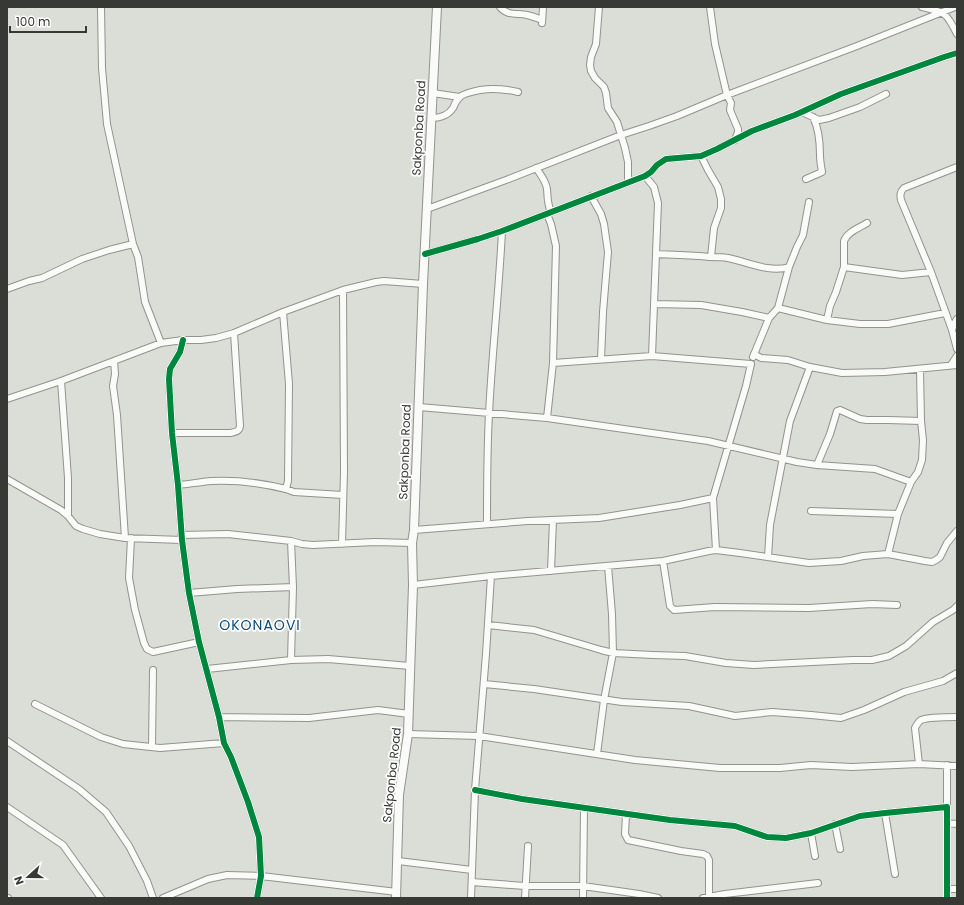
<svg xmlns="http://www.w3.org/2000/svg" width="964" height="905" viewBox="0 0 964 905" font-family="Poppins,sans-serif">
  <rect width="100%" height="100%" fill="#dbded6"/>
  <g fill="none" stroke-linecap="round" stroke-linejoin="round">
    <defs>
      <path id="minor" d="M101,7L102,68L107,124L133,244L138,257L145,302L161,343
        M500,7C507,16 517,13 527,15C532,16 537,18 542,20
        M599,7L596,44L591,57L590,65L591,71L595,78L604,87L606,93L608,108L617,122L625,148L628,162V182
        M710,7L715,44L727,95L731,103L730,110L738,129V132L735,140
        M922,7C946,13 946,12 957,34
        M542,23L543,7
        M433,93L446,95L460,97
        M802,112L819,120L829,118L860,107L886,94
        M431,118C440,118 448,116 453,108C455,104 456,100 460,97C462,95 465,94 468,93C485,87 501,88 518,92
        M701,156L708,170L718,187L721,199V208L714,228L711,257
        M957,167L904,188C900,192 900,195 901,200L931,272L952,330L957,349
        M536,168C541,175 546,181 547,189C548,199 547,203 551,212
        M645,176L654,187L658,203L652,356
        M806,179L822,172C821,166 820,161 820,155C820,142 819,129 813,117
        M591,196L601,214L604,224L608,252L603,312L601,359
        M427,209L506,180L621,135L649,126L677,116L727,95L857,46L955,7
        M425,254L478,239L502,231L645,176L651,172L657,165L666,159L701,156L717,149L752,131L795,115L841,94L944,57L957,53
        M656,254C674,255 692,255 709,257C715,257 722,257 728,258C748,262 769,273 789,267
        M844,267L902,275L931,272
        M7,289L29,281L42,278L82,259L109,250L133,244
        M655,304L701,305L742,312L769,318
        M778,308L827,320L860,324H888L945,313
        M827,320L830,306L836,292L844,267V241C847,232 859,228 867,223
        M952,330L954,324L957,319
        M183,340L180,352L170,369L169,379L172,433L178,485L182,540L189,593L199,642L219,717L224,743L231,757L248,802L259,837L261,876L257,898
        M754,354L761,358L788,360L810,367L842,373L885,372L957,365
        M753,357L769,318L778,308L789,267L797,247L803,235L809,202
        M114,361L115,374L113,386L117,415L125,538
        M553,363L652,356L751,364L746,386L713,498L716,550
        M951,365L957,356
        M920,369L921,421L923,440L922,460L918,472L911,482L898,514L888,554L925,561L932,562L936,560L940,557L947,543L957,531
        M61,381L68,478V516
        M7,399L61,381L161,343L183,340H201L216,338L234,333L283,312L343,290L376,282L384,281L423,284
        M419,407L547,418L708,441L797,462L817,465L875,469L911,482
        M547,418L553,363L556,246L551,224L547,214
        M172,433H230C235,432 239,432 240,426L234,333
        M817,465L830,434L837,411L840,410L860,419L867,420H888L921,421
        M7,479L61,510L68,516L76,526L83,529L100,534L125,538L182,540
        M178,485C189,484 200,482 212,481C236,480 262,483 286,489L288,481L289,384L283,312
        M286,489L294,492L343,495
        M811,511L898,514
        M487,524C487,487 487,451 489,414C492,353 499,292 502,231
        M414,530L528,521L599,518L680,505L713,498
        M181,535L228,534L291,541L302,544L313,545L375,542L412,543
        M131,538L129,578L135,610L144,643L147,649L153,652L199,642
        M291,541L293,587
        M342,544L344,472L343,290
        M768,557L770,525L790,421L810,367
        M663,561L670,606L674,610L715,607L809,608L872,604L897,605
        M551,571L553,520
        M413,585L491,576L663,561L709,551L716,550L740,553L809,563L841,561L863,556L888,554
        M189,593L237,589L293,587L291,660
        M488,625L534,630L601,650L613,653L653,655L685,656L726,663L754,665L853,660H872L889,656L906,646L933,622L953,610L957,606
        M207,669L291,660L328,659L410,666
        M484,684L534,689L622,702L689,706L735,716L772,712L811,715L841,718L864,710L904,692L943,681L957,673
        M35,704L101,737L123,744L160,748L224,743
        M219,717L309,718L378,710L409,714
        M408,734L479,736L635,760L720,768H780L811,765L852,767L919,764L957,766
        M7,741L79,789L106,812L129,846L147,881L153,898
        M152,747L153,670
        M597,754L604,700L613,653L612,614L608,566
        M919,764L915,728C917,724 918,722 921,720C929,717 948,717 957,717
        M947,765V807
        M475,790L522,799L670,820L735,826L767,837L786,838L811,833L860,816L885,813L947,807V898
        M7,807L63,845L101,898
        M885,813L895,874
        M626,814L625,834L628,840L681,851L703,854L707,856L709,860V897
        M947,823L957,824
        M835,824L840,849
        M811,833L815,856
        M398,861L472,870
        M472,882L525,886H583L639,894L658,898
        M947,889H957
        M7,898H8
        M163,898L208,879L227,875L261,876L397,892
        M471,898L475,790L486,654L491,576
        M525,898L528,846
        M583,898L584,808
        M703,898L725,894L818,883"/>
      <path id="major" d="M396,898L399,795L408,734L413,585L412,543L414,530L423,284L437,7"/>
    </defs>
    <use href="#minor" stroke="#91938d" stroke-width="8"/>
    <use href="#major" stroke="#91938d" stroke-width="10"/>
    <use href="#minor" stroke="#fafaf9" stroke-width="6"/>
    <use href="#major" stroke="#fafaf9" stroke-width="8"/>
    <defs>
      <path id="cycleway" d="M425,254L478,239L502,231L645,176L651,172L657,165L666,159L701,156L717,149L752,131L795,115L841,94L944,57L957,53
        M183,340L180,352L170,369L169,379L172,433L178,485L182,540L189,593L199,642L219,717L224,743L231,757L248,802L259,837L261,876L257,898
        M475,790L522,799L670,820L735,826L767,837L786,838L811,833L860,816L885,813L947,807V898"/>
    </defs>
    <use href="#cycleway" stroke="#fff" stroke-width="8"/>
    <use href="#cycleway" stroke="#00873e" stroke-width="6"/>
  </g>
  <g text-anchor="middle" stroke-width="3.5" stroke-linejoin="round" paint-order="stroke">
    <g font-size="12" fill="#373934" stroke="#fff">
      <text transform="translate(419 128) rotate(-87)" y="4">Sakponba Road</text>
      <text transform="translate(405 452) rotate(-88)" y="4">Sakponba Road</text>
      <text transform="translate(392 775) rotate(-84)" y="4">Sakponba Road</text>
    </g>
    <g font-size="14" letter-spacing="1" fill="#0a4b7b" stroke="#fff">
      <text x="260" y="630">OKONAOVI</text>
    </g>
  </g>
  <rect width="964" height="905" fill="none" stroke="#373934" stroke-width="16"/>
  <g transform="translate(28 877) rotate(249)" stroke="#ffffff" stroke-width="3" paint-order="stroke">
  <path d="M0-3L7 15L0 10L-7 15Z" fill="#373934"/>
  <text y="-6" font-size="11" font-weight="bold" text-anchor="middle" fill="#373934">N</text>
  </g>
  <path d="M10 26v6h76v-6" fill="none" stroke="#373934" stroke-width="2"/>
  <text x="16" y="26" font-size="12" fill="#373934" stroke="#ffffff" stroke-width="3" paint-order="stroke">100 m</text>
</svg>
